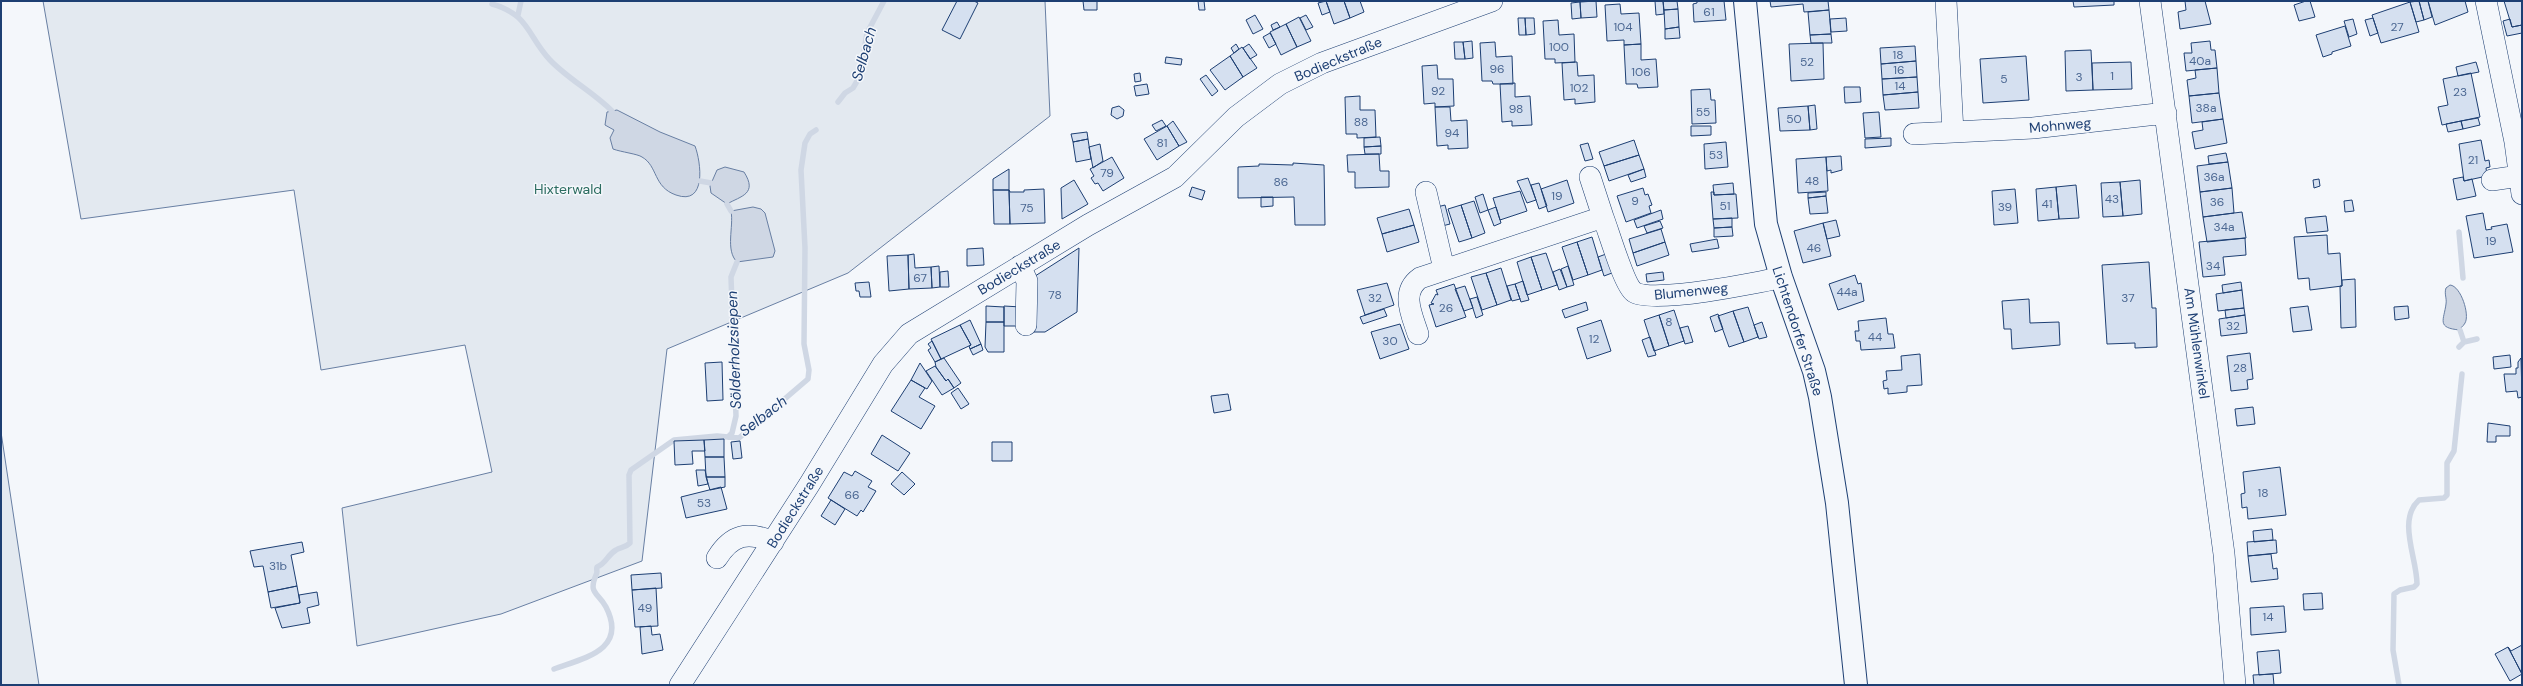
<svg xmlns="http://www.w3.org/2000/svg" width="2523" height="686" viewBox="0 0 2523 686" font-family="'DM Sans',sans-serif">
  <rect width="100%" height="100%" fill="#f4f7fb"/>
  <path fill="#e3e9f0" stroke="#687fa3" d="M43,1H1045L1050,116L848,273L667,349L642,561L501,614L357,646L342,508L492,472L465,345L321,370L294,190L81,219Z
    M1,432L39,685H1Z"/>
  <path fill="#cfd7e4" stroke="#687fa3" d="M617,110L660,132L695,146C701,162 707,206 676,195C653,187 658,166 642,157C638,154 621,152 613,149L610,138L614,130L605,125L607,112Z
    M725,167L744,172C758,194 741,196 727,204L711,193L710,186L717,170Z
    M753,207L761,209L765,213L775,251L773,257L737,262C725,250 734,227 731,211Z
    M2450,285C2461,286 2470,315 2465,323C2464,326 2461,326 2460,330C2436,328 2444,320 2446,304C2447,298 2444,294 2446,288Z"/>
  <g fill="none" stroke-linecap="round" stroke-linejoin="round">
    <path stroke="#cfd7e4" stroke-width="5.5" d="M492,4C529,14 528,37 550,60C568,79 593,92 612,111
      M518,15L521,1
      M838,102L845,93L853,88L860,76L867,33L884,1
      M700,181L711,183
      M727,204L731,211
      M2459,232L2463,278
      M2460,330L2464,342
      M2459,347L2464,342L2477,339
      M728,437L732,433L736,416L731,277L737,262
      M554,669C584,658 628,650 606,607C598,592 588,594 596,575C598,572 596,570 597,567C607,563 607,555 616,550C621,547 625,548 630,543L629,475L631,470L674,440L717,436L739,438L808,379L809,370L804,344L805,248L801,170L805,143L810,134L816,130
      M2399,685L2393,650L2394,594L2400,590L2414,587L2417,584C2417,558 2397,520 2419,500L2444,498L2447,495V463L2454,451L2462,374"/>
  </g>
  <path fill="#d5e0f0" stroke="#1d3f73" d="M957,1H974L978,3L960,39L942,30Z
    M1083,1H1097V10H1084Z
    M1198,1H1204L1205,10H1199Z
    M1326,1H1344L1350,18L1334,24Z
    M1326,1L1330,12L1322,15L1318,3Z
    M1344,1H1360L1364,12L1350,18Z
    M1596,1L1597,17L1581,18L1580,2Z
    M1655,1H1663L1664,14L1656,15Z
    M1663,1H1677L1678,9L1664,10Z
    M1697,1H1724L1726,20L1694,22L1693,4L1697,3Z
    M1770,1H1828L1829,10L1804,12L1803,4L1771,7Z
    M2073,1H2114V5L2074,7Z
    M2185,1H2205L2211,24L2180,29L2178,12L2186,10Z
    M2306,1H2310L2315,17L2299,21L2294,5Z
    M2419,1L2424,20L2416,22L2410,2Z
    M2419,1H2428L2432,17L2424,20Z
    M2428,1H2465L2468,12L2435,25Z
    M2504,1H2522V25L2512,27Z
    M1580,2L1581,18L1572,19L1571,3Z
    M2410,2L2419,32L2381,43L2372,15Z
    M1620,4L1621,14L1639,13L1641,44L1624,45V40L1607,41L1605,5Z
    M1678,9L1679,27L1665,29L1664,10Z
    M1829,10L1831,34L1810,35L1808,12Z
    M1255,15L1263,29L1253,34L1246,20Z
    M1306,15L1313,27L1306,30L1300,18Z
    M1299,17L1311,41L1297,47L1286,24Z
    M1518,18H1525L1526,35H1519Z
    M1525,18H1534L1535,34L1526,35Z
    M1846,18L1847,31L1831,32L1830,19Z
    M2373,18L2378,33L2370,36L2365,20Z
    M2353,19L2357,34L2349,37L2344,21Z
    M2510,19L2512,27L2522,25V33L2507,36L2503,21Z
    M1558,20L1559,35L1574,34L1575,62L1555,63V59H1545L1543,21Z
    M1277,22L1280,27L1273,30L1271,25Z
    M1286,24L1297,47L1281,55L1270,32Z
    M2345,26L2351,46L2332,52V54L2323,57L2316,35Z
    M1679,27L1680,38L1665,39V29Z
    M1270,33L1276,44L1269,48L1263,37Z
    M1831,34L1832,43H1811L1810,35Z
    M1472,41L1473,58L1465,59L1463,42Z
    M2210,41L2211,50H2215L2217,68L2186,71L2184,53H2192L2191,43Z
    M1454,42H1463L1465,59H1455Z
    M1495,42L1496,57L1512,56L1513,84H1493L1492,81H1482L1480,43Z
    M1823,43L1824,79L1791,81L1789,44Z
    M1236,44L1239,49L1234,53L1231,48Z
    M1249,44L1257,55L1250,59L1243,48Z
    M1641,44V60L1656,59L1658,87L1638,88L1637,84H1626L1624,45Z
    M1915,46L1916,61L1881,64L1880,48Z
    M1242,47L1257,68L1243,77L1230,56Z
    M2091,50L2093,90L2066,91L2065,51Z
    M1230,56L1243,77L1225,90L1210,70Z
    M2026,56L2029,100L1983,103L1980,59Z
    M1166,57L1182,59L1181,65L1165,63Z
    M1916,61L1917,77L1882,79L1881,64Z
    M1577,62L1578,76L1594,75L1595,102L1575,104V99L1564,100L1562,63Z
    M2131,62L2132,89L2093,90L2092,63Z
    M2476,62L2479,72L2458,76L2456,67Z
    M1437,65L1438,79H1453L1454,106L1435,107V103L1424,104L1422,66Z
    M2217,68L2219,93L2189,96L2187,80L2196,78L2195,70Z
    M1140,73L1141,81L1135,82L1134,74Z
    M2471,73L2480,117L2442,125L2438,107L2448,105L2443,79Z
    M1206,75L1218,91L1212,96L1200,79Z
    M1917,77L1918,92L1883,95L1882,79Z
    M1515,83V97L1530,96L1532,125L1512,126V121L1502,122L1500,84Z
    M1147,84L1149,94L1136,96L1134,86Z
    M1844,87H1860L1861,102L1845,103Z
    M1710,89L1711,100H1715L1716,123L1692,124L1691,90Z
    M1918,92L1919,108L1885,110L1883,95Z
    M2219,93L2223,119L2192,123L2189,96Z
    M1360,96V110H1375L1376,137L1357,138V134H1346L1345,97Z
    M1815,105L1817,129L1810,130L1808,106Z
    M1119,106L1124,110L1123,116L1117,119L1111,115L1112,108Z
    M1808,106L1810,130L1780,131L1778,108Z
    M1435,107H1450L1451,121L1467,120L1468,148L1448,149V145L1437,146Z
    M1879,112L1881,137L1865,138L1863,113Z
    M2478,118L2480,125L2463,129L2461,121Z
    M2223,119L2227,143L2195,149L2192,132L2203,130L2202,122Z
    M1162,120L1166,126L1156,131L1152,125Z
    M1173,121L1187,142L1179,146L1167,126Z
    M2461,121L2463,129L2448,132L2446,124Z
    M1167,126L1179,146L1157,160L1144,139Z
    M1691,126H1711V135L1691,136Z
    M1087,132L1088,139L1073,142L1071,134Z
    M1380,137L1381,146L1364,147V138Z
    M1891,138V146L1865,148V139Z
    M1088,139L1091,159L1076,162L1073,142Z
    M1634,140L1639,155L1604,166L1599,152Z
    M2481,140L2485,161L2489,160L2490,167L2486,168L2487,176L2464,181L2459,144Z
    M1726,142L1728,167L1705,169L1704,144Z
    M1588,143L1593,159L1585,161L1580,145Z
    M1100,144L1103,161L1093,168L1089,147Z
    M1381,146V154H1365L1364,147Z
    M2226,153L2228,162L2209,164L2208,156Z
    M1379,154L1380,171H1389V187L1355,188V172H1348L1347,155Z
    M1639,155L1644,169L1609,181L1604,166Z
    M1841,156L1842,170L1831,173V170L1827,171L1826,157Z
    M1112,157L1124,178L1103,191L1098,183L1095,184L1091,178L1094,176L1090,169Z
    M1826,157L1828,191L1798,193L1796,159Z
    M2228,162L2232,188L2200,192L2197,166Z
    M1293,163L1324,165L1325,225H1295L1294,197L1238,198V167L1259,166V164L1293,165Z
    M1009,169V190H993V179Z
    M1644,169L1646,177L1631,182L1628,175Z
    M2463,177L2464,181L2472,179L2476,196L2457,200L2453,179Z
    M1528,178L1536,200L1527,203L1517,181Z
    M2319,179L2320,186L2314,188L2313,180Z
    M1074,180L1088,204L1062,219L1061,188Z
    M1567,180L1574,203L1548,212L1541,189Z
    M2140,180L2142,214L2123,216L2120,182Z
    M2120,182L2123,216L2103,217L2101,183Z
    M1539,183L1547,206L1539,209L1531,185Z
    M1733,183L1734,194L1714,195L1713,185Z
    M2076,185L2079,218L2059,219L2056,187Z
    M1192,187L1205,191L1202,200L1189,196Z
    M2056,187L2059,219L2038,221L2036,189Z
    M1643,188L1645,195L1648,194L1652,205L1649,206L1651,213L1626,222L1617,196Z
    M2232,188L2234,213L2203,217L2200,192Z
    M1044,189L1045,223L1010,224L1009,190L1010,192H1024V190Z
    M2015,189L2018,223L1994,225L1992,191Z
    M993,190H1009L1010,224H994Z
    M1520,191L1527,211L1500,220L1493,198Z
    M1711,192H1714V195L1736,194L1738,218L1713,219Z
    M1826,192V196L1808,198V193Z
    M1483,194L1488,210L1480,213L1475,197Z
    M1826,196L1828,213L1810,214L1808,198Z
    M1261,197H1273V206L1261,207Z
    M2352,200L2354,211L2345,212L2344,201Z
    M1474,201L1485,233L1472,238L1461,205Z
    M1445,205L1450,224L1442,226L1437,207Z
    M1461,205L1472,238L1459,242L1448,209Z
    M1496,207L1501,223L1494,226L1488,210Z
    M1409,209L1414,225L1382,234L1377,218Z
    M1661,210L1663,219L1637,228L1634,220Z
    M2242,212L2246,238L2207,242L2203,217Z
    M2483,213L2486,230L2492,229L2491,227L2507,224L2513,252L2474,258L2466,216Z
    M2326,216L2328,231L2307,233L2305,218Z
    M1732,218V227L1714,228L1713,219Z
    M1836,220L1840,236L1827,239L1823,223Z
    M1660,221L1663,228L1647,233L1644,226Z
    M1823,223L1831,256L1803,263L1794,231Z
    M1414,225L1419,242L1387,252L1382,234Z
    M1732,227L1733,236L1714,237V228Z
    M1661,229L1665,242L1633,253L1629,239Z
    M2327,235L2328,254L2340,253L2342,286L2310,290L2309,278L2298,279L2294,237Z
    M1592,237L1602,270L1588,275L1577,242Z
    M2245,238L2246,255L2223,257L2225,275L2203,277L2199,242Z
    M1717,239L1719,248L1692,252L1690,244Z
    M1577,242L1588,275L1573,280L1562,247Z
    M1665,242L1669,255L1637,266L1633,253Z
    M983,248L984,265L967,266V249Z
    M1079,248L1077,312L1045,332H1031L1032,278Z
    M1546,253L1557,285L1542,290L1531,257Z
    M914,254L915,268L931,267L932,288L909,289L908,255Z
    M1606,254L1612,273L1604,276L1598,257Z
    M908,255L909,289L889,291L887,256Z
    M1531,257L1542,290L1527,295L1517,262Z
    M2149,262L2152,308H2156L2157,347L2135,348V343L2107,344L2102,265Z
    M939,266L940,287L932,288L931,267Z
    M1568,266L1574,285L1567,287L1561,269Z
    M1501,268L1511,300L1497,305L1486,273Z
    M1560,269L1567,287L1559,290L1553,272Z
    M948,271L949,287H940V272Z
    M1663,272L1664,280L1647,282L1646,274Z
    M1486,273L1497,305L1482,310L1471,277Z
    M1855,275L1858,284L1861,283L1864,301L1838,310L1829,284Z
    M2355,279L2356,327L2341,328L2340,286H2342V280Z
    M1523,281L1529,300L1521,302L1515,284Z
    M869,282L871,297H860L859,291H856L855,283Z
    M2241,282L2242,290L2223,293L2222,285Z
    M1387,283L1394,305L1365,315L1357,290Z
    M1454,284L1466,317L1436,327L1429,305L1434,304L1431,303L1436,294L1438,295L1436,290Z
    M1515,284L1520,299L1512,301L1507,286Z
    M1465,286L1473,308L1464,311L1455,289Z
    M2242,290L2244,308L2218,311L2216,294Z
    M1477,297L1483,315L1476,318L1470,299Z
    M2029,299L2030,323L2059,322L2060,345L2012,349L2011,329H2004L2002,301Z
    M1586,302L1588,310L1565,318L1562,310Z
    M986,306L1004,307V322H986Z
    M1004,306L1021,307V326H1004Z
    M2308,306L2312,330L2293,332L2290,308Z
    M2408,306L2409,318L2395,320L2394,307Z
    M1748,307L1758,337L1744,342L1733,311Z
    M2244,308L2245,315L2226,318L2225,310Z
    M1384,309L1387,316L1363,324L1360,317Z
    M1674,310L1684,341L1669,346L1659,315Z
    M1733,311L1744,342L1729,347L1718,316Z
    M1718,314L1723,329L1715,332L1710,317Z
    M1659,315L1669,346L1654,351L1644,320Z
    M2245,315L2247,333L2221,336L2219,319Z
    M1886,318L1888,334H1893L1895,348L1861,350L1860,341H1856L1855,331H1859L1858,321Z
    M970,320L981,344L970,349L969,346L971,345L960,325Z
    M1601,320L1611,351L1587,359L1577,328Z
    M986,322H1004V352H988L985,347Z
    M1762,322L1767,337L1759,339L1754,325Z
    M1400,324L1409,349L1380,359L1371,332Z
    M960,325L971,345L941,359L931,339Z
    M1688,326L1693,342L1685,344L1680,328Z
    M1650,337L1656,355L1648,357L1642,340Z
    M932,341L941,359L935,362L928,350L931,348L928,344Z
    M981,344L983,350L973,355L970,349Z
    M2250,353L2253,379L2247,380L2248,389L2231,391L2227,356Z
    M1920,354L1922,385L1907,386V392L1888,394V388L1884,389L1883,381L1887,380L1886,371L1902,370L1901,356Z
    M2510,355L2511,367L2494,369L2493,357Z
    M944,358L961,383L954,388L948,379L946,381L936,367L935,362Z
    M2521,358L2522,397L2518,398L2517,391L2506,392L2504,374H2516V368H2518V362Z
    M722,362L723,400L707,401L705,363Z
    M920,363L932,381L927,389L911,380Z
    M935,366L946,381L948,379L954,388L942,395L926,371Z
    M911,380L925,388L919,397L935,406L921,429L891,411Z
    M958,388L969,404L961,409L951,393Z
    M1228,394L1231,410L1214,413L1211,396Z
    M2253,407L2255,424L2237,426L2235,409Z
    M2488,423L2510,426V436H2496V442H2487Z
    M882,435L910,453L898,471L871,454Z
    M724,439V457H705L704,440Z
    M704,440L705,451H692L693,464L675,465L674,441Z
    M740,441L742,458L733,459L731,442Z
    M992,442H1012V461H992Z
    M705,457H724L725,477H706Z
    M2280,467L2286,515L2248,519L2247,507L2242,508L2241,494L2245,493L2243,472Z
    M696,470H705L708,484L698,486Z
    M855,471L872,481L868,487L876,491L863,512L861,510L857,516L828,498L844,472L852,476Z
    M902,472L915,484L904,495L891,484Z
    M706,477H725V487L710,490Z
    M721,487L727,509L686,518L681,497Z
    M831,500L845,509L835,525L821,516Z
    M2272,529L2273,540L2254,542L2253,531Z
    M2276,540L2277,553L2248,556L2247,542Z
    M302,542L304,552L291,555L297,586L268,592L263,566L254,567L250,551Z
    M2271,554L2273,569L2277,568L2278,579L2251,582L2248,556Z
    M661,573L662,588L632,590L631,575Z
    M297,586L300,603L271,608L268,592Z
    M656,588L658,626L635,627L632,590Z
    M317,592L319,605L307,608L310,623L282,628L275,608L300,603L299,595Z
    M2322,593L2323,609L2304,610L2303,594Z
    M2284,606L2286,632L2251,635L2250,608Z
    M651,626L652,635L660,634L663,650L642,654L640,627Z
    M2522,645V674L2508,647L2511,651Z
    M2508,647L2522,674L2510,681L2495,654Z
    M2279,650L2281,673L2259,675L2257,652Z
    M2273,674L2274,685H2254L2253,675Z"/>
  <g fill="none" stroke-linecap="round" stroke-linejoin="round">
    <defs>
      <path id="minor" d="M1946,1L1953,132
        M2150,1L2224,554L2235,685
        M2486,1L2515,142L2522,194
        M1914,134L2033,128L2166,113
        M1590,177L1603,217
        M2492,180L2519,176
        M1426,192L1444,269
        M1020,266L1027,281L1026,325
        M1418,334C1412,315 1400,292 1420,278L1603,217C1609,232 1624,285 1634,292C1650,304 1760,283 1781,277
        M717,558C732,534 748,531 773,542
        M680,685L809,485L883,364L909,334L1088,225L1175,177L1236,117L1280,84L1322,63L1492,1"/>
      <path id="major" d="M1745,1L1766,224L1781,277L1814,371L1820,397L1837,503L1856,685"/>
    </defs>
    <use href="#minor" stroke="#1d3f73" stroke-width="22"/>
    <use href="#major" stroke="#1d3f73" stroke-width="24"/>
    <use href="#minor" stroke="#f4f7fb" stroke-width="21"/>
    <use href="#major" stroke="#f4f7fb" stroke-width="22"/>
  </g>
  <g text-anchor="middle" stroke-width="3" stroke-linejoin="round" paint-order="stroke">
    <g font-size="12" fill="#4b6792">
      <text x="1709" y="16">61</text>
      <text x="1623" y="31">104</text>
      <text x="2397" y="31">27</text>
      <text x="1559" y="51">100</text>
      <text x="1898" y="59">18</text>
      <text x="2200" y="65">40a</text>
      <text x="1807" y="66">52</text>
      <text x="1497" y="73">96</text>
      <text x="1899" y="74">16</text>
      <text x="1641" y="76">106</text>
      <text x="2112" y="80">1</text>
      <text x="2079" y="81">3</text>
      <text x="2004" y="83">5</text>
      <text x="1900" y="90">14</text>
      <text x="1579" y="92">102</text>
      <text x="1438" y="95">92</text>
      <text x="2460" y="96">23</text>
      <text x="2206" y="112">38a</text>
      <text x="1516" y="113">98</text>
      <text x="1703" y="116">55</text>
      <text x="1794" y="123">50</text>
      <text x="1361" y="126">88</text>
      <text x="1452" y="137">94</text>
      <text x="1162" y="147">81</text>
      <text x="1716" y="159">53</text>
      <text x="2473" y="164">21</text>
      <text x="1107" y="177">79</text>
      <text x="2214" y="181">36a</text>
      <text x="1812" y="185">48</text>
      <text x="1281" y="186">86</text>
      <text x="1557" y="200">19</text>
      <text x="2112" y="203">43</text>
      <text x="1635" y="205">9</text>
      <text x="2217" y="206">36</text>
      <text x="2047" y="208">41</text>
      <text x="1725" y="210">51</text>
      <text x="2005" y="211">39</text>
      <text x="1027" y="212">75</text>
      <text x="2224" y="231">34a</text>
      <text x="2491" y="245">19</text>
      <text x="1814" y="252">46</text>
      <text x="2213" y="270">34</text>
      <text x="920" y="282">67</text>
      <text x="1847" y="296">44a</text>
      <text x="1055" y="299">78</text>
      <text x="1375" y="302">32</text>
      <text x="2128" y="302">37</text>
      <text x="1446" y="312">26</text>
      <text x="1669" y="326">8</text>
      <text x="2233" y="330">32</text>
      <text x="1875" y="341">44</text>
      <text x="1594" y="343">12</text>
      <text x="1390" y="345">30</text>
      <text x="2240" y="372">28</text>
      <text x="2263" y="497">18</text>
      <text x="852" y="499">66</text>
      <text x="704" y="507">53</text>
      <text x="278" y="570">31b</text>
      <text x="645" y="612">49</text>
      <text x="2268" y="621">14</text>
    </g>
    <g font-size="14" fill="#1d3f73" stroke="#f4f7fb">
      <text transform="translate(1338 59) rotate(-23)" y="5">Bodieckstraße</text>
      <text transform="translate(2060 125) rotate(-5)" y="5">Mohnweg</text>
      <text transform="translate(1019 267) rotate(-31)" y="5">Bodieckstraße</text>
      <text transform="translate(1691 291) rotate(-6)" y="5">Blumenweg</text>
      <text transform="translate(1798 331) rotate(72)" y="5">Lichtendorfer Straße</text>
      <text transform="translate(2197 343) rotate(82)" y="5">Am Mühlenwinkel</text>
      <text transform="translate(795 507) rotate(-58)" y="5">Bodieckstraße</text>
    </g>
    <g font-size="14" fill="#2c6c60" stroke="#f4f7fb">
      <text x="568" y="194">Hixterwald</text>
    </g>
    <g font-size="15" font-style="italic" fill="#1d3f73" stroke="#f4f7fb">
      <text transform="translate(864 54) rotate(-74)" y="5">Selbach</text>
      <text transform="translate(734 350) rotate(-92)" y="5">Sölderholzsiepen</text>
      <text transform="translate(763 416) rotate(-38)" y="5">Selbach</text>
    </g>
  </g>
  <rect width="2523" height="686" fill="none" stroke="#1d3f73" stroke-width="4"/>
</svg>
